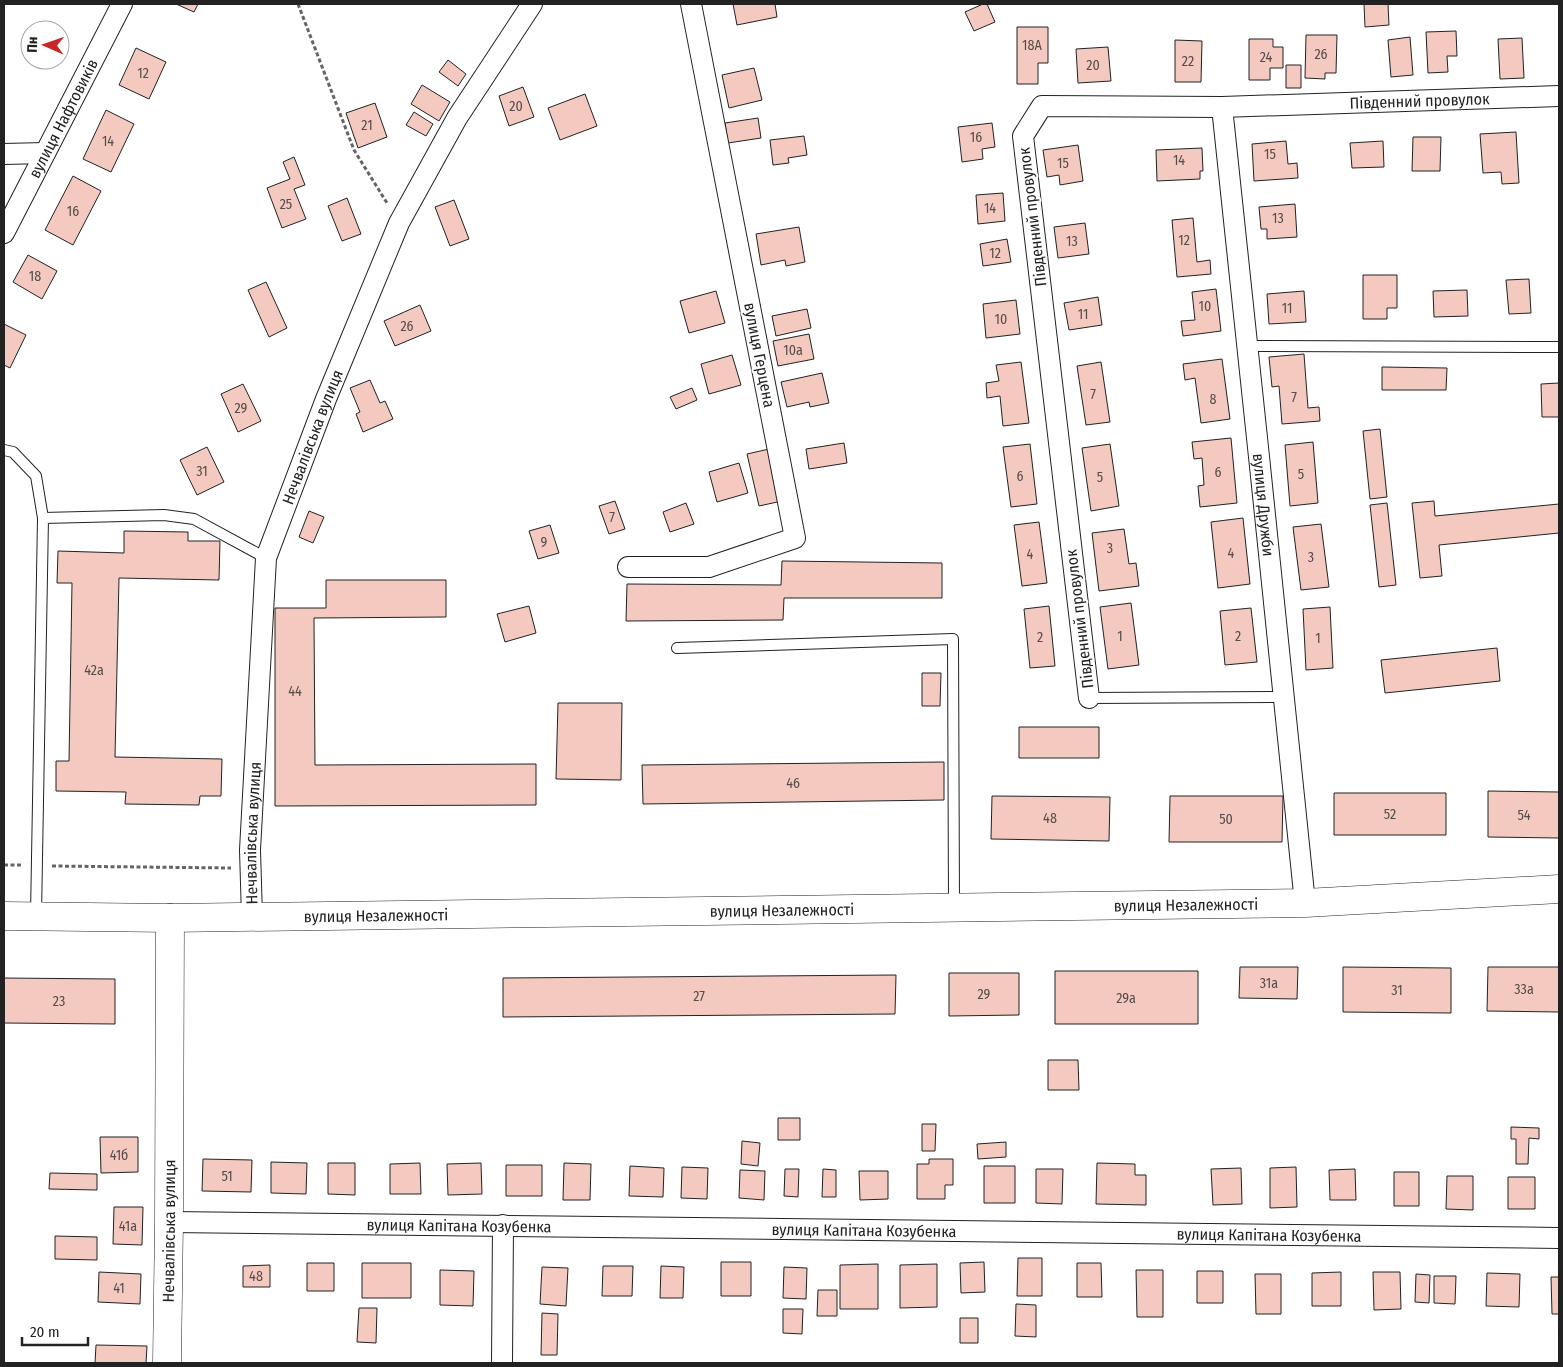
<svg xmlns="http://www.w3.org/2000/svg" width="1563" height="1367" viewBox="0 0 1563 1367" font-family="'Fira Sans Condensed',sans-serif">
  <rect width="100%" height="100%" fill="#fff"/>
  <path fill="#f3c9c0" stroke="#222" d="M176,4H198L194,12Z
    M733,4H775L777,17L737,25Z
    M983,4H987L995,22L974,31L965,12Z
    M1364,4H1388L1389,25L1365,27Z
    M1017,27H1048V63H1038V84H1017Z
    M1456,31L1457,56H1447L1448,72L1428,73L1426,32Z
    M1306,35H1337L1336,73H1325V79L1305,78Z
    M1410,37L1413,75L1391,77L1388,40Z
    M1522,38L1524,78L1500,79L1498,39Z
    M1249,39H1273V47H1283V68H1270V80H1249Z
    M1175,40L1202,41L1201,82H1175Z
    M1108,47L1111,81L1078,83L1076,49Z
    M136,48L166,62L149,99L119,85Z
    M448,60L466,74L458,86L439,72Z
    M1286,65H1301V88H1286Z
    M754,68L762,100L729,108L722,75Z
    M422,85L450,102L439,121L411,104Z
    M523,87L534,117L509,126L499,96Z
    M585,94L597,126L560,140L548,108Z
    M375,103L387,137L358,148L346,113Z
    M106,110L134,124L111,172L83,159Z
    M414,112L433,124L426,136L406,125Z
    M758,118L761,138L728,143L725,123Z
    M992,123L995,147L982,149L983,159L962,162L958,127Z
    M1516,132L1519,183L1502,184L1501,172L1483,173L1480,134Z
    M804,136L807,155L788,158L789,163L773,165L770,140Z
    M1413,137H1441L1440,171H1412Z
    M1286,141L1288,164L1297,163L1298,178L1254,181L1252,144Z
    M1383,141L1384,167L1352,168L1350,143Z
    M1078,145L1083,181L1060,185L1059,175L1047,177L1043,150Z
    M1202,148L1203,171H1200V179L1157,181L1156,150Z
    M294,157L305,185L294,189L306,219L282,228L267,188L290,179L283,162Z
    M73,176L101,191L73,245L45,230Z
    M1003,193L1005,221L978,224L976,195Z
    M347,198L361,234L342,241L328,206Z
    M454,200L469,239L450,246L435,207Z
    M1295,204L1297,237L1267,239V229H1261L1259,207Z
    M1193,218L1197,262L1210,260L1211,274L1177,277L1172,220Z
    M1085,223L1089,254L1058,258L1054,227Z
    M799,227L805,262L786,266L785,260L761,265L756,234Z
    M1007,239L1011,262L983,266L980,244Z
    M28,255L57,271L42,299L13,282Z
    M1363,275H1397V308H1387V319H1363Z
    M1529,279L1531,313L1509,314L1506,280Z
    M266,282L287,328L269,337L248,290Z
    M1216,289L1221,331L1183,336L1181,321L1195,320L1192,292Z
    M1467,290L1468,316L1434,317L1433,291Z
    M716,291L725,323L689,333L680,301Z
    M1304,291L1306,322L1269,324L1267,294Z
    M1098,297L1102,325L1069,330L1064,303Z
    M1016,300L1020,334L986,338L983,304Z
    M420,305L431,331L395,346L384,321Z
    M807,309L811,328L776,336L772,316Z
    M4,324L26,335L10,368L4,365Z
    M809,334L814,359L778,366L773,341Z
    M1304,354L1308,408L1319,407L1320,421L1282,424L1279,386L1272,387L1269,357Z
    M732,355L741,385L709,394L701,364Z
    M1222,359L1230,419L1201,423L1195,378L1185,380L1183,364Z
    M1021,362L1029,423L1003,426L1000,396L987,398L986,383L999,381L996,365Z
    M1101,362L1110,422L1086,425L1077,366Z
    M1382,367L1447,368L1446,390H1382Z
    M822,373L829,403L810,407L809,402L787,407L781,382Z
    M370,380L380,403L385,401L393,419L363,432L356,414L360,412L350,388Z
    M1559,383V417H1542L1541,384Z
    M243,384L261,421L238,432L221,394Z
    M692,388L697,400L676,409L670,397Z
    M1380,429L1387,497L1370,499L1363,431Z
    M1231,438L1237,503L1200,507L1198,486L1204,485L1202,458L1194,459L1192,442Z
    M1313,442L1318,503L1290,506L1285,445Z
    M844,443L847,463L809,469L806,449Z
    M1030,444L1037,504L1011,507L1003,447Z
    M1110,444L1119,506L1091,511L1082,448Z
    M207,447L224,482L197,495L180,460Z
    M769,449L782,501L759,506L747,454Z
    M739,463L748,493L717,502L709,472Z
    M615,501L625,529L609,534L599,506Z
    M1434,501L1435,516L1559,504V533L1439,545L1442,576L1420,578L1412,503Z
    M686,503L694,524L670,532L663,512Z
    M1387,503L1396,585L1379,587L1370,505Z
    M309,511L324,517L313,543L299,537Z
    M1243,518L1250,584L1218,588L1211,522Z
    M1039,522L1047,583L1022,586L1014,525Z
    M1321,524L1329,587L1301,590L1293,527Z
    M550,525L559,553L538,559L529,531Z
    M1124,529L1129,564L1136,563L1139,586L1099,591L1092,533Z
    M124,531L188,532V541H220L219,580L119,578L115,757L222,759L221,796H200L199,805L125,804L126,792L56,791V761H69L72,583H57L58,551L124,553Z
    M782,561L942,563V598H784L783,620L626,621L627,584L781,585Z
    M326,580H446V617L314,618L315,765L536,764V805L275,806V608H326Z
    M1131,603L1139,665L1108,669L1100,607Z
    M529,606L536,633L505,642L497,614Z
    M1049,606L1055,666L1030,668L1024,609Z
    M1330,607L1333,668L1306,670L1303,609Z
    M1251,608L1257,662L1225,665L1220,611Z
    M1497,648L1500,681L1385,693L1381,660Z
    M922,673H941L940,706H922Z
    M558,703H622L621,780L556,779Z
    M1019,727H1099V758H1019Z
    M944,762V800L643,804L642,765Z
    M1488,791L1559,792V838L1488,837Z
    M1334,793H1446V835H1334Z
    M992,796L1110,797L1109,841L991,839Z
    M1170,796H1283L1282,842H1169Z
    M1240,967H1298L1297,999L1239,998Z
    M1343,967L1451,968V1013L1343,1012Z
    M1488,967H1559V1012L1487,1011Z
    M1055,971H1198V1024H1055Z
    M949,973H1019V1015L949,1016Z
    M896,975L895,1014L503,1017V978Z
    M4,978L115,979V1024L4,1023Z
    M1048,1060H1078L1079,1090H1048Z
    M778,1118H800V1140H778Z
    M922,1124H936L935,1151H922Z
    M1511,1127L1539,1128V1139L1529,1138L1528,1164H1516V1139H1511Z
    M100,1137H138V1172L101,1173Z
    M742,1141L760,1143L758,1166L741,1164Z
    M1006,1142V1157L978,1159L977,1144Z
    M203,1159L252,1160L251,1192L202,1191Z
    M929,1159H953V1185H945V1199H917V1164H929Z
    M271,1162L307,1163L306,1194L271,1193Z
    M328,1163H355V1195L328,1194Z
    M420,1163L421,1194H390V1164Z
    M481,1163L482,1194L448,1195L447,1164Z
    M564,1163L591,1164L590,1200H563Z
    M1097,1163L1135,1164V1175H1146V1205L1096,1204Z
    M506,1165H542V1196H506Z
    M630,1166L664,1168L663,1197L629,1196Z
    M984,1166H1015V1203H984Z
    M682,1167L708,1168L707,1199L681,1198Z
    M1296,1167L1297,1207L1270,1208V1168Z
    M1241,1168L1242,1204L1213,1205L1211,1169Z
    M785,1169H799L798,1197L784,1196Z
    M823,1169L836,1170V1197H822Z
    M1036,1169H1063L1062,1204L1036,1203Z
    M1355,1169L1356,1200H1330L1329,1170Z
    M740,1170L765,1171L764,1200L739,1198Z
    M859,1171H888V1199L860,1200Z
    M1394,1172H1419V1206H1394Z
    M50,1173L97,1174V1190L49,1189Z
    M1447,1176H1473V1210L1446,1209Z
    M1508,1177H1535V1209H1508Z
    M114,1207H143L142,1245L113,1244Z
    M55,1236L97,1237V1260L55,1259Z
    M1018,1258H1042V1296H1017Z
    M721,1262H751V1296H721Z
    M984,1262L985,1292L961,1293L960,1263Z
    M307,1263H334V1291H307Z
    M362,1263H411V1298H362Z
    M1077,1263H1101L1102,1297H1077Z
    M878,1264V1309H840V1265Z
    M937,1264V1307L900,1308V1265Z
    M270,1265V1287H243V1266Z
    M603,1266H633L632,1296H602Z
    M661,1266L684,1267L683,1298H660Z
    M542,1267L568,1268L566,1306L540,1304Z
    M784,1267L807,1268L806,1299L783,1298Z
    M440,1270L474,1271L473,1306L440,1305Z
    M1136,1270H1163V1317H1137Z
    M1197,1271H1223V1303H1197Z
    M99,1272L141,1274L140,1304L98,1302Z
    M1341,1272V1306H1312V1273Z
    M1373,1272H1400L1401,1309L1374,1310Z
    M1487,1273L1520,1274L1519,1307L1486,1306Z
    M1255,1274H1281V1314H1256Z
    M1416,1274L1430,1275L1429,1303L1415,1302Z
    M1434,1276H1456L1455,1304L1434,1303Z
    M1551,1277H1559V1314H1552Z
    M818,1290H837V1316H817Z
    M1016,1304L1036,1305V1337L1015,1336Z
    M359,1308H377L376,1343L357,1342Z
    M783,1309H803L802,1334L783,1333Z
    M542,1313L558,1314L557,1355H541Z
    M960,1318H978V1343H960Z
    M96,1345L147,1346L146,1363H95Z"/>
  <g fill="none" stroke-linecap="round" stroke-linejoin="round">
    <defs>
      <path id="lane" d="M1249,346L1559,347
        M4,450L13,452L36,476L43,518L36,915
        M43,518L164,515L194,519L266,558
        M677,648L953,639L954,905
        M1089,698L1283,697"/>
      <g id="street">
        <path id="s1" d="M1222,107C1252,372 1276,638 1305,903"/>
        <path d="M4,154L45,153"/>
        <path id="s2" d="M4,233L122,4"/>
        <path d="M628,567H709L795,538L691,4"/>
        <path id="s3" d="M1089,698L1023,136L1042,106L1222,107L1559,96"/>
        <path id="s4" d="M252,917L250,850L266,558L326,399L399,223L457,118L532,4"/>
        <path id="s5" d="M169,1222L1559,1238"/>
        <path d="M502,1363L503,1225"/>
      </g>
      <g id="secondary">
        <path id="s6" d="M4,916L170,918L1305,903L1559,889"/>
        <path id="s7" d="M167,1363L169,1222L170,918"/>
      </g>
    </defs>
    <use href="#lane" stroke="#222" stroke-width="12"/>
    <use href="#street" stroke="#222" stroke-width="22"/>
    <use href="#secondary" stroke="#222" stroke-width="29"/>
    <path stroke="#646464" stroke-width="3" stroke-dasharray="4 2.5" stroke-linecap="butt" d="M298,4L354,150L387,203
      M4,865H21
      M52,866L231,868"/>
    <use href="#lane" stroke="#fff" stroke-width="10"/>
    <use href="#street" stroke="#fff" stroke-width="20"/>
    <use href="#secondary" stroke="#fff" stroke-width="28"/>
  </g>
  <g text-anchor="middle" stroke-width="4" stroke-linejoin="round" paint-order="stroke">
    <g font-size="14" fill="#564c4a">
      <text x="1032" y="50">18А</text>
      <text x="1321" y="59">26</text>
      <text x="1266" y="62">24</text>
      <text x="1188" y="66">22</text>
      <text x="1093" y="70">20</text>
      <text x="143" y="78">12</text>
      <text x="516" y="111">20</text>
      <text x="367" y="130">21</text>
      <text x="976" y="142">16</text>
      <text x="108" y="146">14</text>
      <text x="1270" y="159">15</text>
      <text x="1179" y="165">14</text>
      <text x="1063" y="168">15</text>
      <text x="286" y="209">25</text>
      <text x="990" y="213">14</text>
      <text x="73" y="216">16</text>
      <text x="1278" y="223">13</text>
      <text x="1184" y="245">12</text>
      <text x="1072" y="246">13</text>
      <text x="995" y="258">12</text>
      <text x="35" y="281">18</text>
      <text x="1205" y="311">10</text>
      <text x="1287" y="313">11</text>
      <text x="1083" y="319">11</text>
      <text x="1001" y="324">10</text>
      <text x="407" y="331">26</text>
      <text x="793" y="355">10а</text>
      <text x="1093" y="399">7</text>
      <text x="1294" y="402">7</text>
      <text x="1213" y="404">8</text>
      <text x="241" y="413">29</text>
      <text x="202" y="476">31</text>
      <text x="1218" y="477">6</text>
      <text x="1301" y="479">5</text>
      <text x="1020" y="481">6</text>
      <text x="1100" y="482">5</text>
      <text x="612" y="522">7</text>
      <text x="544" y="547">9</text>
      <text x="1110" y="553">3</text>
      <text x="1231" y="558">4</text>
      <text x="1030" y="559">4</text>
      <text x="1311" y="562">3</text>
      <text x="1120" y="641">1</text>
      <text x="1238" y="641">2</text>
      <text x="1040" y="642">2</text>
      <text x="1318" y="643">1</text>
      <text x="94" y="675">42а</text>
      <text x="295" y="696">44</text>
      <text x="793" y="788">46</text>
      <text x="1390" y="819">52</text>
      <text x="1524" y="820">54</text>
      <text x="1050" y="823">48</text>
      <text x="1226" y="824">50</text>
      <text x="1269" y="988">31а</text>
      <text x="1524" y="994">33а</text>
      <text x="1397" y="995">31</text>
      <text x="984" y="999">29</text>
      <text x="699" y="1001">27</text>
      <text x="1126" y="1003">29а</text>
      <text x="59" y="1006">23</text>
      <text x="119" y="1160">41б</text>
      <text x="227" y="1181">51</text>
      <text x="128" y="1231">41а</text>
      <text x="256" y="1281">48</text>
      <text x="119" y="1293">41</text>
    </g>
    <g font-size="16" fill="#222" stroke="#fff">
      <text dy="6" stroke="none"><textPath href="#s3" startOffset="979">Південний провулок</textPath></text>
      <text dy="6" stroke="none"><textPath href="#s2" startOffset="129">вулиця Нафтовиків</textPath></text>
      <text transform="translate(1032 217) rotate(-97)" y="6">Південний провулок</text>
      <text transform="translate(760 355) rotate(79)" y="6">вулиця Герцена</text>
      <text dy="6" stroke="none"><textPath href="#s4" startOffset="489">Нечвалівська вулиця</textPath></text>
      <text dy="6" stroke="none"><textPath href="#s1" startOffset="400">вулиця Дружби</textPath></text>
      <text transform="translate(1079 619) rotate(-97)" y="6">Південний провулок</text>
      <text dy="6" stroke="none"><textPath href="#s4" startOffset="84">Нечвалівська вулиця</textPath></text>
      <text dy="6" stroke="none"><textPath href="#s6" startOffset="1182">вулиця Незалежності</textPath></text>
      <text dy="6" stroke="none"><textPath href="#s6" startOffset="778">вулиця Незалежності</textPath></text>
      <text dy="6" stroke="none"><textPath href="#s6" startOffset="372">вулиця Незалежності</textPath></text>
      <text dy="6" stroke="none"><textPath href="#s5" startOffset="290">вулиця Капітана Козубенка</textPath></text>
      <text dy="6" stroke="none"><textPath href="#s5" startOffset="695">вулиця Капітана Козубенка</textPath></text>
      <text dy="6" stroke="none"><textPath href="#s7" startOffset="132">Нечвалівська вулиця</textPath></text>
      <text dy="6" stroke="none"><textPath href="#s5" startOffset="1100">вулиця Капітана Козубенка</textPath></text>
    </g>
  </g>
  <rect width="1563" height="1367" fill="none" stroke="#222222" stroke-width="10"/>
  <g transform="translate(45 45) rotate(272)"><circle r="24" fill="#ffffff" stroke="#a7a7a7"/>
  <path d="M0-4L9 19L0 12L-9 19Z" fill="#c62828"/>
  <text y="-8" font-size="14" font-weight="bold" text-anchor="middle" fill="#222222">Пн</text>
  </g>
  <path d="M22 1337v8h66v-8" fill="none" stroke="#222222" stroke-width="2.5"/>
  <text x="30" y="1337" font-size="15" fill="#222222" stroke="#ffffff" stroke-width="4" paint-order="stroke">20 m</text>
</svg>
